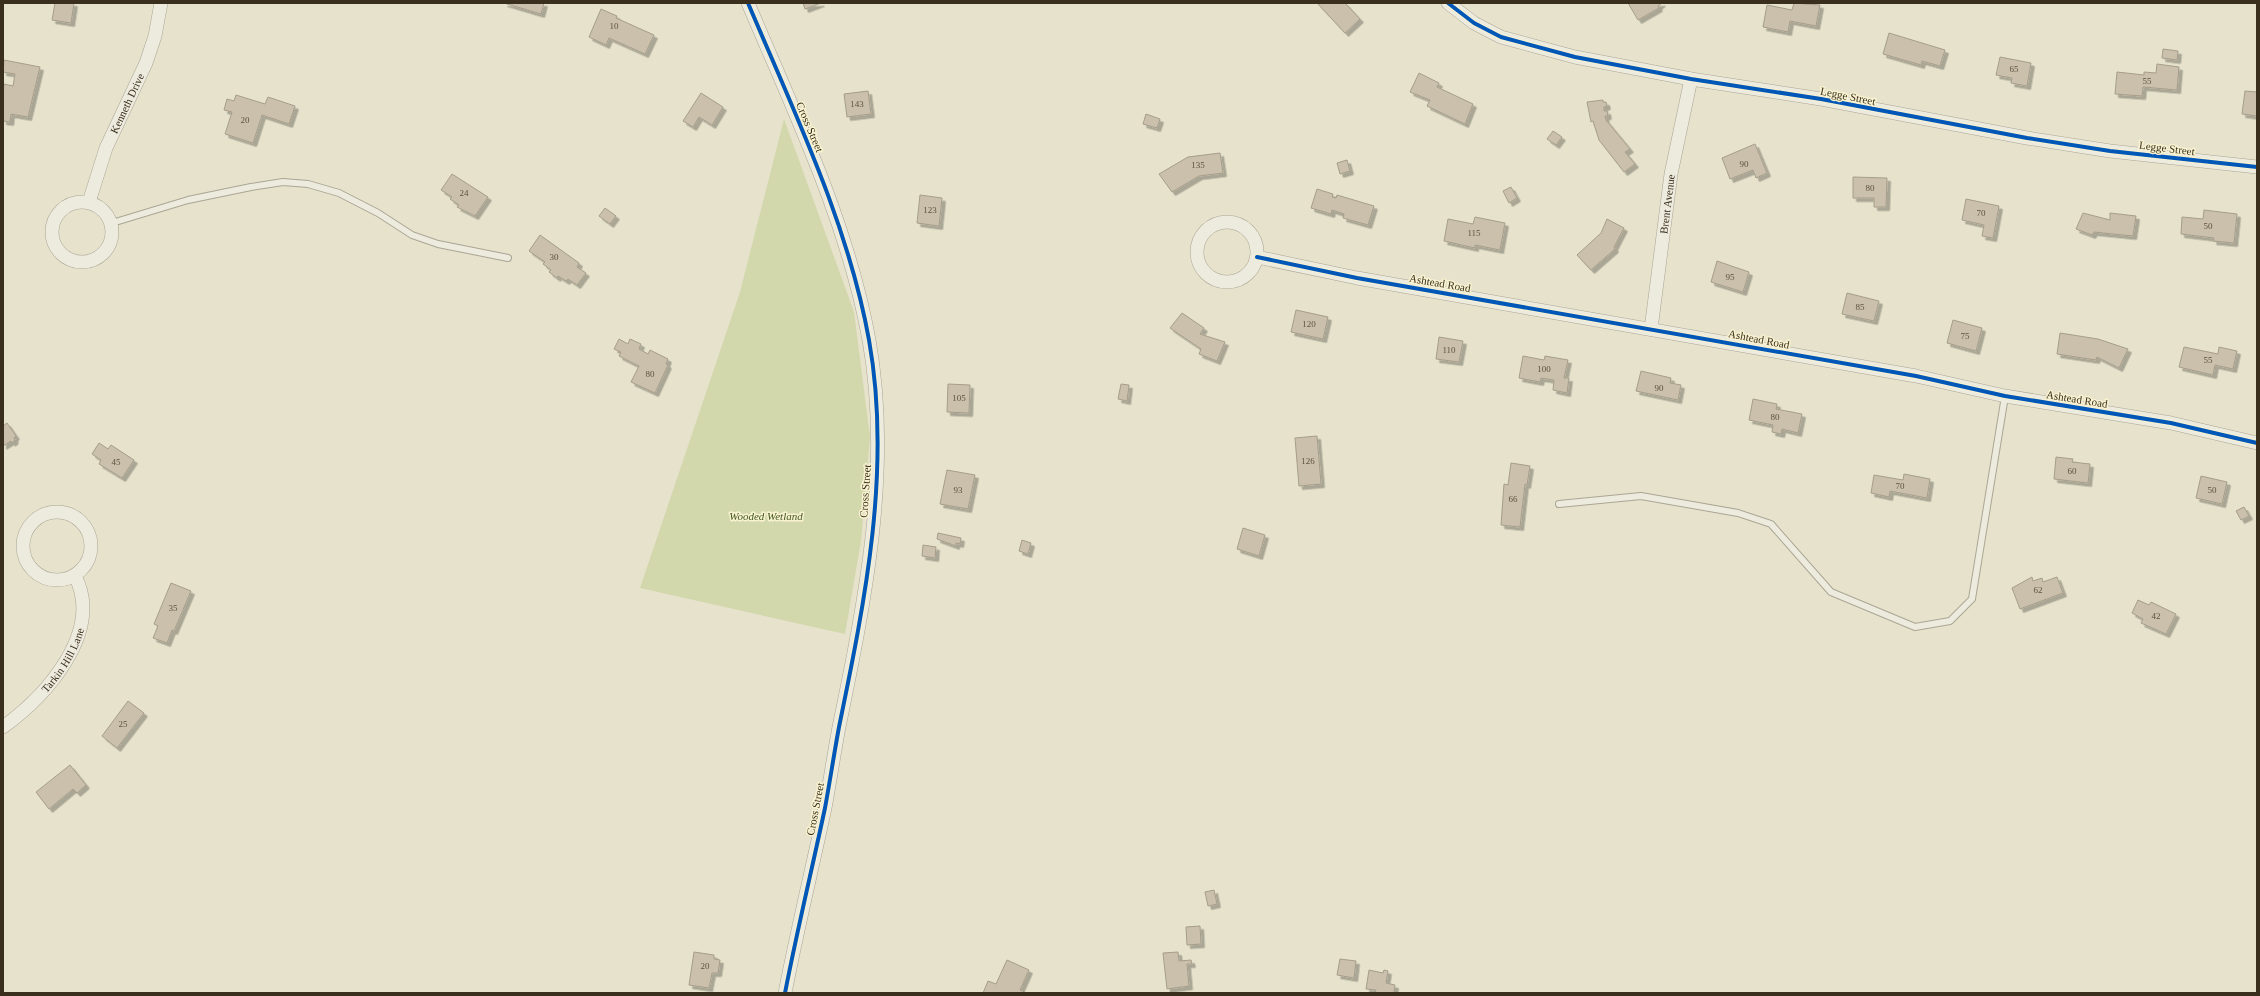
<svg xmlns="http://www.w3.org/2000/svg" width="2260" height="996" viewBox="0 0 2260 996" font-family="'Times New Roman',serif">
  <defs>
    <filter id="shadow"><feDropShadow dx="3.5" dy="3.5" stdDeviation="0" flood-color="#0004"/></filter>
  </defs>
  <rect width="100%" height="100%" fill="#e6e2cb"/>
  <path fill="#d2d8ac" d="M784,119L854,312L870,437L861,541L845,634L640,588L740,292Z"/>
  <path fill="#cac0ac" stroke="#a69d8a" filter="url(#shadow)" d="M55,3H74L71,23L52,20Z
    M504,3H544L541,14Z
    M803,3H821L805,9Z
    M1317,3H1345L1360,19L1345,33Z
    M1628,3H1662L1658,6L1659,8L1638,20Z
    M1794,3L1820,5L1816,26L1790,21L1788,32L1763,27L1767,5L1792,10Z
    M601,9L617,16L616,18L654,35L645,54L609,38L606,45L589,37Z
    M1889,33L1945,50L1940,66L1922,61L1921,65L1883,54Z
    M2163,49L2178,51L2177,60L2162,58Z
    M2000,57L2031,63L2027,86L2011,83L2012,78L1996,75Z
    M4,60L40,67L28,117L11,114L10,122L3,121V91L4,84L13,86L15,74L3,72Z
    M2157,64L2179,67L2177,90L2143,87L2142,96L2115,94L2117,72L2144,75V72L2156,73Z
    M1419,73L1439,83L1437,87L1473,104L1465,124L1427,106L1430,100L1410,92Z
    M868,91L871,114L847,117L844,94Z
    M2245,91L2257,92V116L2242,114Z
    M701,93L723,107L712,125L699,117L693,127L683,121Z
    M236,95L265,104L268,97L295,106L289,124L262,115L253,143L225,134L232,112L224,110L227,99L234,101Z
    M1603,100V102H1606L1607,106L1604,107V111H1607L1608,116H1605L1606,120L1630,149L1625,152L1635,164L1624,172L1599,140L1593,121L1591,122L1587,102Z
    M1146,114L1160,119L1157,128L1143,124Z
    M1553,131L1562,137L1556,145L1547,139Z
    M1755,144L1767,173L1756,178L1753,170L1730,179L1722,158Z
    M1220,153L1223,173L1199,176L1172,192L1159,174L1188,157Z
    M1347,160L1350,171L1340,174L1337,163Z
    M452,174L488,197L475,216L457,207L459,205L450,199L452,197L441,190Z
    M1853,177L1887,178L1886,207H1874V198H1853Z
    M1511,187L1517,198L1509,203L1503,191Z
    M1317,189L1333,194L1332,197L1336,198L1337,195L1374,206L1368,225L1343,218L1344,214L1332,210L1331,214L1311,208Z
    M920,195L942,198L939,226L917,223Z
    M1966,199L1999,206L1993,238L1982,236L1984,225L1962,220Z
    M605,208L616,216L610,224L599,216Z
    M2204,210L2237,214L2234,243L2213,241L2214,238L2181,234L2182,217L2203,219Z
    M2083,213L2110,220V213L2136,216L2133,236L2094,232L2092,235L2076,229Z
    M1475,217L1505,223L1500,250L1475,245V248L1444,241L1448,219L1473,224Z
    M1607,219L1624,228L1614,247L1615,249L1591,270L1577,255L1601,233Z
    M540,235L579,263L577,267L586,273L577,285L568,279L566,281L558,276L557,278L549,272L551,270L543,264L545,262L529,251Z
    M1717,261L1749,272L1743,292L1711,282Z
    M1847,293L1879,301L1874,321L1842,314Z
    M1296,310L1328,317L1323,339L1291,332Z
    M1182,313L1204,328L1200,334L1225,342L1217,361L1199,354L1201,349L1170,328Z
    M1953,320L1982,328L1976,351L1947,343Z
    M2060,333L2098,339L2128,349L2119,368L2097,357L2096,360L2057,354Z
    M1439,337L1463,341L1459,362L1436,359Z
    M619,339L628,344L630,339L641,344L639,349L648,354L650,350L668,359L666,364L668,365L655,393L631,382L639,366L619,356L621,352L614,349Z
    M2184,347L2218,354L2219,347L2237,351L2233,369L2215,365L2213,375L2179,367Z
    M1523,356L1544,360L1545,356L1568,360L1564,378H1569L1567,393L1553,390L1554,380L1541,378L1540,382L1519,378Z
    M1641,371L1671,378L1670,383L1681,385L1678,400L1636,391Z
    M948,384L970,385L969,413L947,412Z
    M1121,384L1129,385L1127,401L1118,399Z
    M1753,399L1777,404L1776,409L1802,414L1798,433L1782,429L1781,434L1772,432L1773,425L1749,420Z
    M7,423L16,436L14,438L15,440L12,443L11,441L3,446V426Z
    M1317,436L1321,484L1299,486L1295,438Z
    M99,443L108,449L111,445L134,460L122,478L99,464L101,460L92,454Z
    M2056,457L2073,459L2072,462L2090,464L2088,483L2054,479Z
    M1511,463L1530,466L1527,485L1525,484L1520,527L1501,525L1504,484L1508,485Z
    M947,470L975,475L968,509L940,504Z
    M1904,474L1930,479L1927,498L1890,491L1889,497L1871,493L1874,475L1903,480Z
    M2201,476L2227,482L2222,504L2196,498Z
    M2244,507L2249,516L2241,520L2236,511Z
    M1243,528L1265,535L1259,556L1237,549Z
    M938,533L961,538L960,544L956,543V546L937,539Z
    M1022,540L1031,543L1028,554L1019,551Z
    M923,545L936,547L935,558L922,556Z
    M2032,577L2033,581L2042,578L2043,582L2057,577L2063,593L2020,609L2012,588Z
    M171,583L191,591L174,631L172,630L167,643L153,638L158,626L154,624Z
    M2138,600L2149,605L2151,602L2176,614L2166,634L2141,623L2143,619L2132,613Z
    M128,701L144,713L117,748L102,736Z
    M70,765L86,785L77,793L73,789L49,809L36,792Z
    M1214,890L1217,904L1208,906L1205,892Z
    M1200,926L1201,944L1187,945L1186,927Z
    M694,952L714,955V959L720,960L718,973H712L709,988L689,985Z
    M1178,952L1179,961L1191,960L1192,964H1187L1189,986L1167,989L1163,953Z
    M1340,959L1356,961L1354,978L1337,975Z
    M1007,960L1029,970L1020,990L1027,993H983L988,981L996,984Z
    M1369,970L1383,973L1384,970L1388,971L1386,983L1395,985L1394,993H1375L1376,990L1366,989Z"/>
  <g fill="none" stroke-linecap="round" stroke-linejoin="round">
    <defs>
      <path id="service" d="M112,223L188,200L251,187L283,182L308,184L339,193L378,213L412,235L438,244L508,258
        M1559,504L1641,496L1738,513L1771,524L1831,592L1915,627L1950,621L1972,599L2005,396"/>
      <g id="minor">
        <path d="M748,3C794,112 848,223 869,340C892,468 865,601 839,727C834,754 830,781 825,808C812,869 797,931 785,993"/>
        <path d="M1448,3L1474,23L1501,37L1575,57L1691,79L1821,99L2027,138L2110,151L2257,167"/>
        <circle cx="82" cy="232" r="30"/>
        <path id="s1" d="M89,202L106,148L146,63L155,36L161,3"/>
        <circle cx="1227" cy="252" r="30"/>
        <path d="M1257,257L1357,278L1916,376L2005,396L2171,423L2257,443"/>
        <path id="s2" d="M1651,329L1671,174L1691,79"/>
        <circle cx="57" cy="546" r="34"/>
        <path id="s3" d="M3,727C46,696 104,632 75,576"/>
      </g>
    </defs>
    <use href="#service" stroke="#aba695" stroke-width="8"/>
    <use href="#minor" stroke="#aba695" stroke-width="14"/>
    <use href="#service" stroke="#edeade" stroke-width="6"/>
    <use href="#minor" stroke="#edeade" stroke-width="13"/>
    <defs>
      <path id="cycleway" d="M748,3C794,112 848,223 869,340C892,468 865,601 839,727C834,754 830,781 825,808C812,869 797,931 785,993
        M1448,3L1474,23L1501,37L1575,57L1691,79L1821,99L2027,138L2110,151L2257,167
        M1257,257L1357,278L1916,376L2005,396L2171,423L2257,443"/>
    </defs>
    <use href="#cycleway" stroke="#f8f2d0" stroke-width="6"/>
    <use href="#cycleway" stroke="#0057b8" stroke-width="4"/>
  </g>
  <g text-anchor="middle" stroke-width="3" stroke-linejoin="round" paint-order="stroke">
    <g font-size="9" fill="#5e5340">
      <text x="614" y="29">10</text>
      <text x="2014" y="72">65</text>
      <text x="2147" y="84">55</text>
      <text x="857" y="107">143</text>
      <text x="245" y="123">20</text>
      <text x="1744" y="167">90</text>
      <text x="1198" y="168">135</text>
      <text x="1870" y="191">80</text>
      <text x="464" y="196">24</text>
      <text x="930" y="213">123</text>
      <text x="1981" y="216">70</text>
      <text x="2208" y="229">50</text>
      <text x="1474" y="236">115</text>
      <text x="554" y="260">30</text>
      <text x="1730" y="280">95</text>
      <text x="1860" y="310">85</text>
      <text x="1309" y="327">120</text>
      <text x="1965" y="339">75</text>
      <text x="1449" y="353">110</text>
      <text x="2208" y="363">55</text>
      <text x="1544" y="372">100</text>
      <text x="650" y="377">80</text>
      <text x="1659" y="391">90</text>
      <text x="959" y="401">105</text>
      <text x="1775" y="420">80</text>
      <text x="1308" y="464">126</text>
      <text x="116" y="465">45</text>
      <text x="2072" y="474">60</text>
      <text x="1900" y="489">70</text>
      <text x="958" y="493">93</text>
      <text x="2212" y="493">50</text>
      <text x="1513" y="502">66</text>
      <text x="2038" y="593">62</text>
      <text x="173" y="611">35</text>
      <text x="2156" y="619">42</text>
      <text x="123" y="727">25</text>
      <text x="705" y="969">20</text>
    </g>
    <g font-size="11" fill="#3a2f1c" stroke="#f8f2d0">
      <text transform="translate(1848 96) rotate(11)" y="4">Legge Street</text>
      <text dy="4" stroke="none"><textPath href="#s1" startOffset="106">Kenneth Drive</textPath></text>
      <text transform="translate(810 127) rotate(67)" y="4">Cross Street</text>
      <text transform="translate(2167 148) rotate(7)" y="4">Legge Street</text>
      <text dy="4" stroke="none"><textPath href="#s2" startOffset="126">Brent Avenue</textPath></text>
      <text transform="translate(1440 283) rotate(10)" y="4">Ashtead Road</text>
      <text transform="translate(1759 339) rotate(11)" y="4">Ashtead Road</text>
      <text transform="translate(2077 399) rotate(9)" y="4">Ashtead Road</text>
      <text transform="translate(865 491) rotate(-86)" y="4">Cross Street</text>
      <text dy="4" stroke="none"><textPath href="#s3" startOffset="91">Tarkin Hill Lane</textPath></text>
      <text transform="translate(815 809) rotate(-79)" y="4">Cross Street</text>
    </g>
    <g font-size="11" font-style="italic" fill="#435921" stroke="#f8f2d0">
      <text x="766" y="520">Wooded Wetland</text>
    </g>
  </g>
  <rect width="2260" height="996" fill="none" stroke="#3a2f1c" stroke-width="8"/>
</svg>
